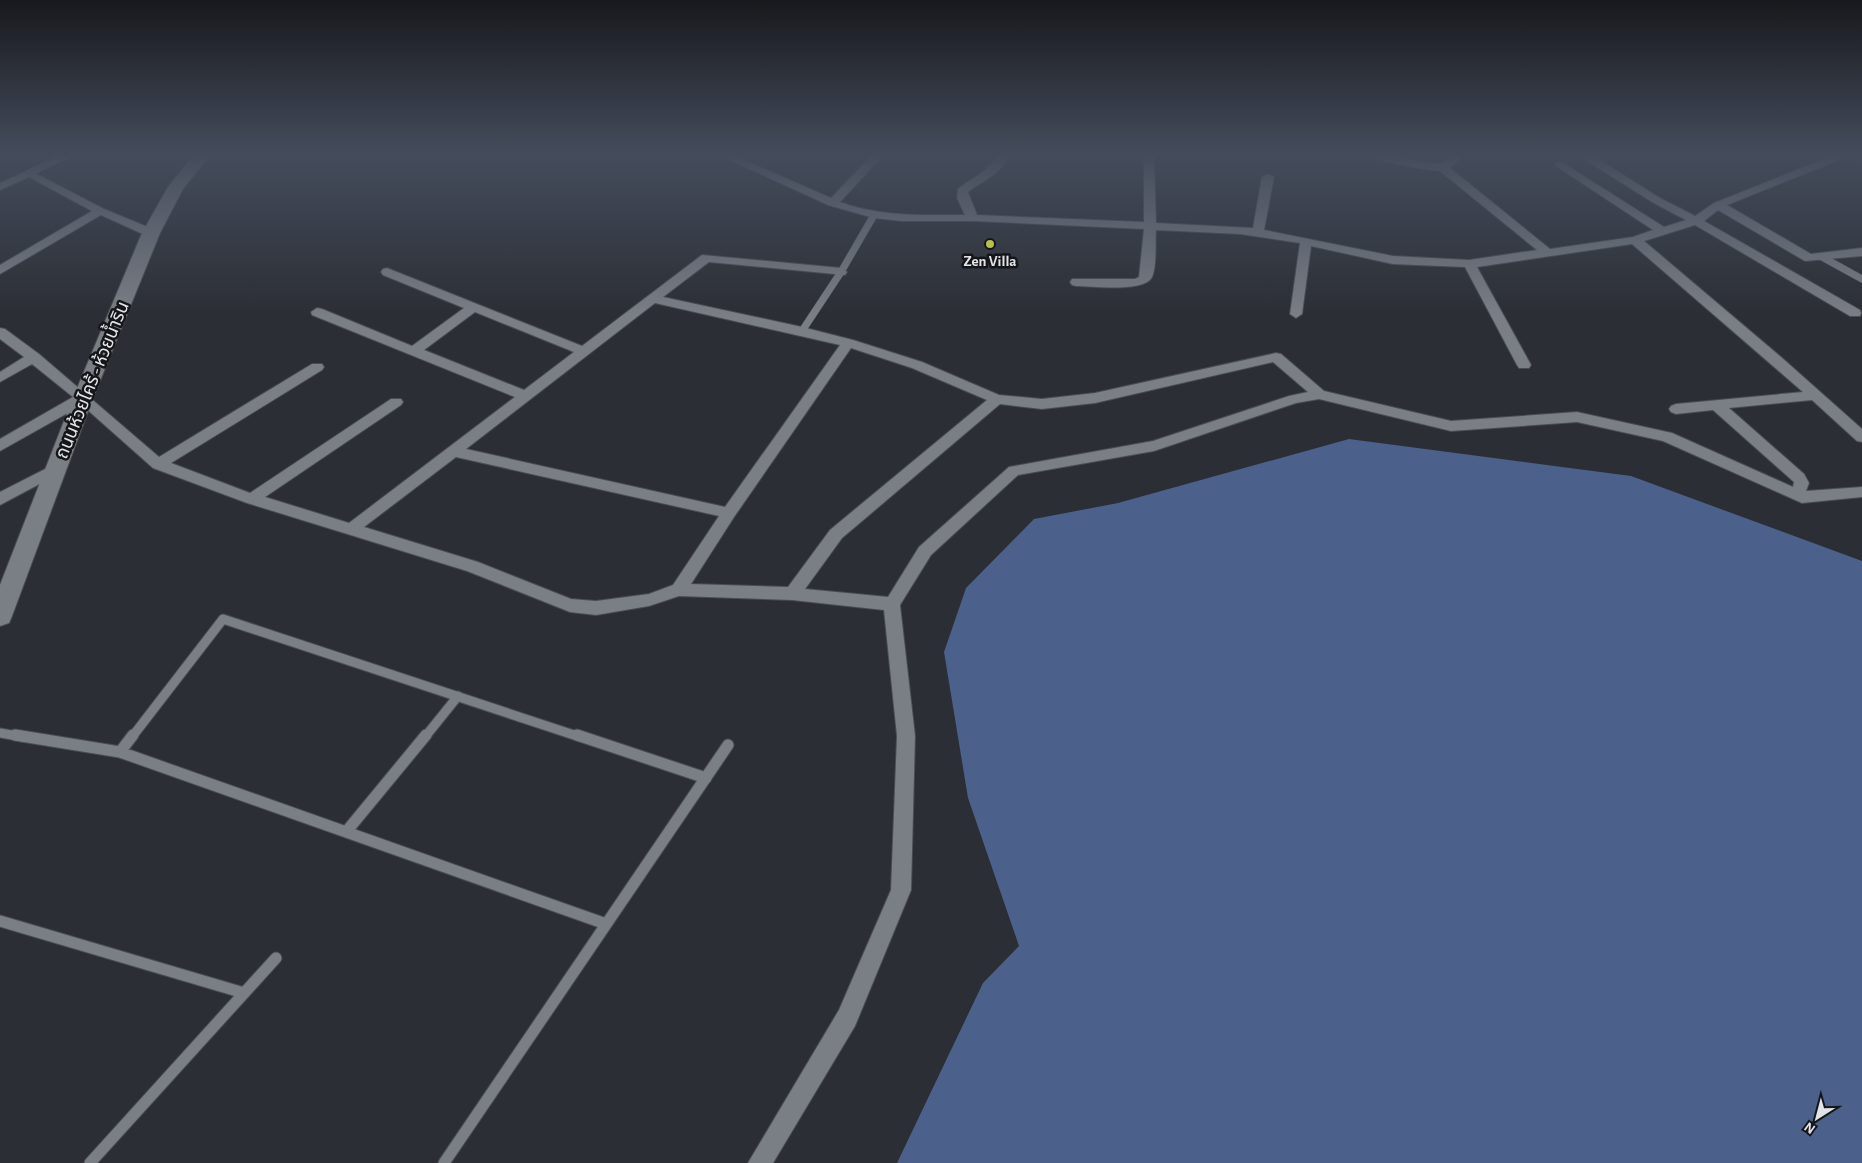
<svg xmlns="http://www.w3.org/2000/svg" width="1862" height="1163" viewBox="0 0 1862 1163" font-family="'Alegreya Sans','Noto Sans Thai',sans-serif">
  <rect width="100%" height="100%" fill="#2b2e34"/>
  <path fill="#4b608a" d="M1349,439L1631,476L1862,561V1163H897L983,983L1019,946L968,798L944,652L966,588L1034,519L1118,503Z"/>
  <g fill="none" stroke-linecap="round" stroke-linejoin="round">
    <defs>
      <path id="service-far2" d="M29,173L69,154
        M1822,257L1862,279
        M802,331L841,272L874,215"/>
      <path id="service-far1" d="M0,733L23,737
        M132,737L223,619L580,737
        M425,737L458,696"/>
      <path id="service" d="M15,735L120,752L606,924
        M577,735L706,778
        M120,752L133,735
        M346,832L426,735
        M0,921L244,993
        M90,1163L276,958
        M444,1163L728,745"/>
      <path id="minor" d="M717,154H730L831,198L873,154H884L840,202C880,217 923,215 965,215L957,198L958,189C973,177 990,171 998,154H1008C1003,174 983,180 968,192L977,215L1144,222V156L1145,154H1152L1154,156L1156,223L1253,228L1262,177L1268,174L1274,177L1264,230L1393,256L1469,260L1537,250L1440,171L1416,168L1366,157L1361,154C1388,154 1414,161 1441,164L1454,154H1465L1450,168L1550,249L1633,237L1653,230L1556,166L1555,164L1560,161L1664,227L1686,220L1652,202L1579,156L1578,154H1590L1660,198L1695,216L1714,203L1837,154H1850L1849,156L1727,205L1811,254L1862,248V256L1805,261L1718,210L1704,221L1860,310L1861,313L1860,316H1850L1695,225L1644,241L1781,357L1862,429V442L1857,441L1812,400L1729,408L1804,474L1809,483L1806,491L1862,487V497L1802,503L1663,441L1577,422L1451,431L1319,399L1296,403L1154,451L1018,475L931,555L900,605L915,736L911,890L855,1026L773,1163H748L839,1010L891,890L897,736L884,610L792,600L679,596L649,606L596,615L570,612L467,571L247,503L153,468L82,405L0,451V439L73,397L32,364L0,382V372L24,357L0,339V328L5,329L39,354L159,457L312,364H322L324,367L322,370L171,463L250,493L391,399H401L403,402L401,405L265,497L349,523L515,397L312,315L311,312L317,308L322,309L412,346L464,308L383,275L381,272L383,269L387,268L582,346L702,255L841,268L847,272L845,275L709,262L663,297L802,327L853,340L922,362L999,395L1042,399L1095,393L1276,353L1281,354L1324,391L1451,421L1577,412L1672,433L1793,487L1794,482L1713,410L1676,414L1671,412L1669,409L1671,406L1676,404L1803,392L1632,244L1477,267L1531,365L1529,368H1519L1517,365L1465,267L1393,264L1311,246L1302,314L1296,318L1290,314L1300,243L1240,234L1156,230C1155,242 1157,267 1152,277C1144,293 1092,286 1076,286L1072,285L1070,282L1072,279H1135L1139,277L1144,229L973,221H902L874,218L828,205ZM655,303L840,345L725,507L466,449ZM475,312L574,352L524,390L424,350ZM851,348L912,368L987,400L830,530L788,587L691,584L734,517ZM1273,362L1308,392L1289,396L1153,441L1009,467L919,547L888,597L805,589L842,538L1000,404L1042,409L1095,403ZM456,457L719,516L673,585L649,594L596,601L571,599L478,562L364,527Z
        M29,170L104,209L155,230L157,233L155,236H147L101,215L0,274V265L92,211L29,177L0,190V183Z
        M57,463L62,464L64,468L62,472L0,505V492Z"/>
      <path id="secondary" d="M195,154H211L183,189L160,233L93,398L12,616L9,623L0,626V585L73,398L142,233L168,187Z"/>
    </defs>
    <use href="#service-far2" stroke="#494c51" stroke-width="8"/>
    <use href="#service-far1" stroke="#494c51" stroke-width="11"/>
    <use href="#service" stroke="#494c51" stroke-width="13"/>
    <use href="#minor" stroke="#494c51" stroke-width="2"/>
    <use href="#secondary" stroke="#494c51" stroke-width="2"/>
    <use href="#service-far2" stroke="#7a7e85" stroke-width="7"/>
    <use href="#service-far1" stroke="#7a7e85" stroke-width="9"/>
    <use href="#service" stroke="#7a7e85" stroke-width="11"/>
    <use href="#minor" fill="#7a7e85" fill-rule="evenodd"/>
    <use href="#secondary" fill="#7a7e85" fill-rule="evenodd"/>
  </g>
  <linearGradient id="sky" x2="0" y2="1"><stop stop-color="#18191d"/><stop offset="0.49" stop-color="#444c5c"/><stop offset="1" stop-color="#444c5c" stop-opacity="0"/></linearGradient>
  <rect width="1862" height="316" fill="url(#sky)"/>
  <circle fill="#b7c148" stroke="#151619" stroke-width="2" cx="990" cy="244" r="5"/>
  <g text-anchor="middle" stroke-width="5" stroke-linejoin="round" paint-order="stroke">
    <g font-size="15" font-weight="bold" fill="#e2e4e8" stroke="#151619">
      <text x="990" y="266">Zen Villa</text>
    </g>
    <g font-size="18" fill="#e2e4e8" stroke="#151619">
      <text transform="translate(92 380) rotate(-68)" y="6">ถนนห้วยไคร้ - ห้วยน้ำริน</text>
    </g>
  </g>
  <g transform="translate(1817 1118) rotate(216)" stroke="#151619" stroke-width="4" paint-order="stroke">
  <path d="M0-4L9 19L0 12L-9 19Z" fill="#e2e4e8"/>
  <text y="-8" font-size="14" font-weight="bold" text-anchor="middle" fill="#e2e4e8">N</text>
  </g>
</svg>
